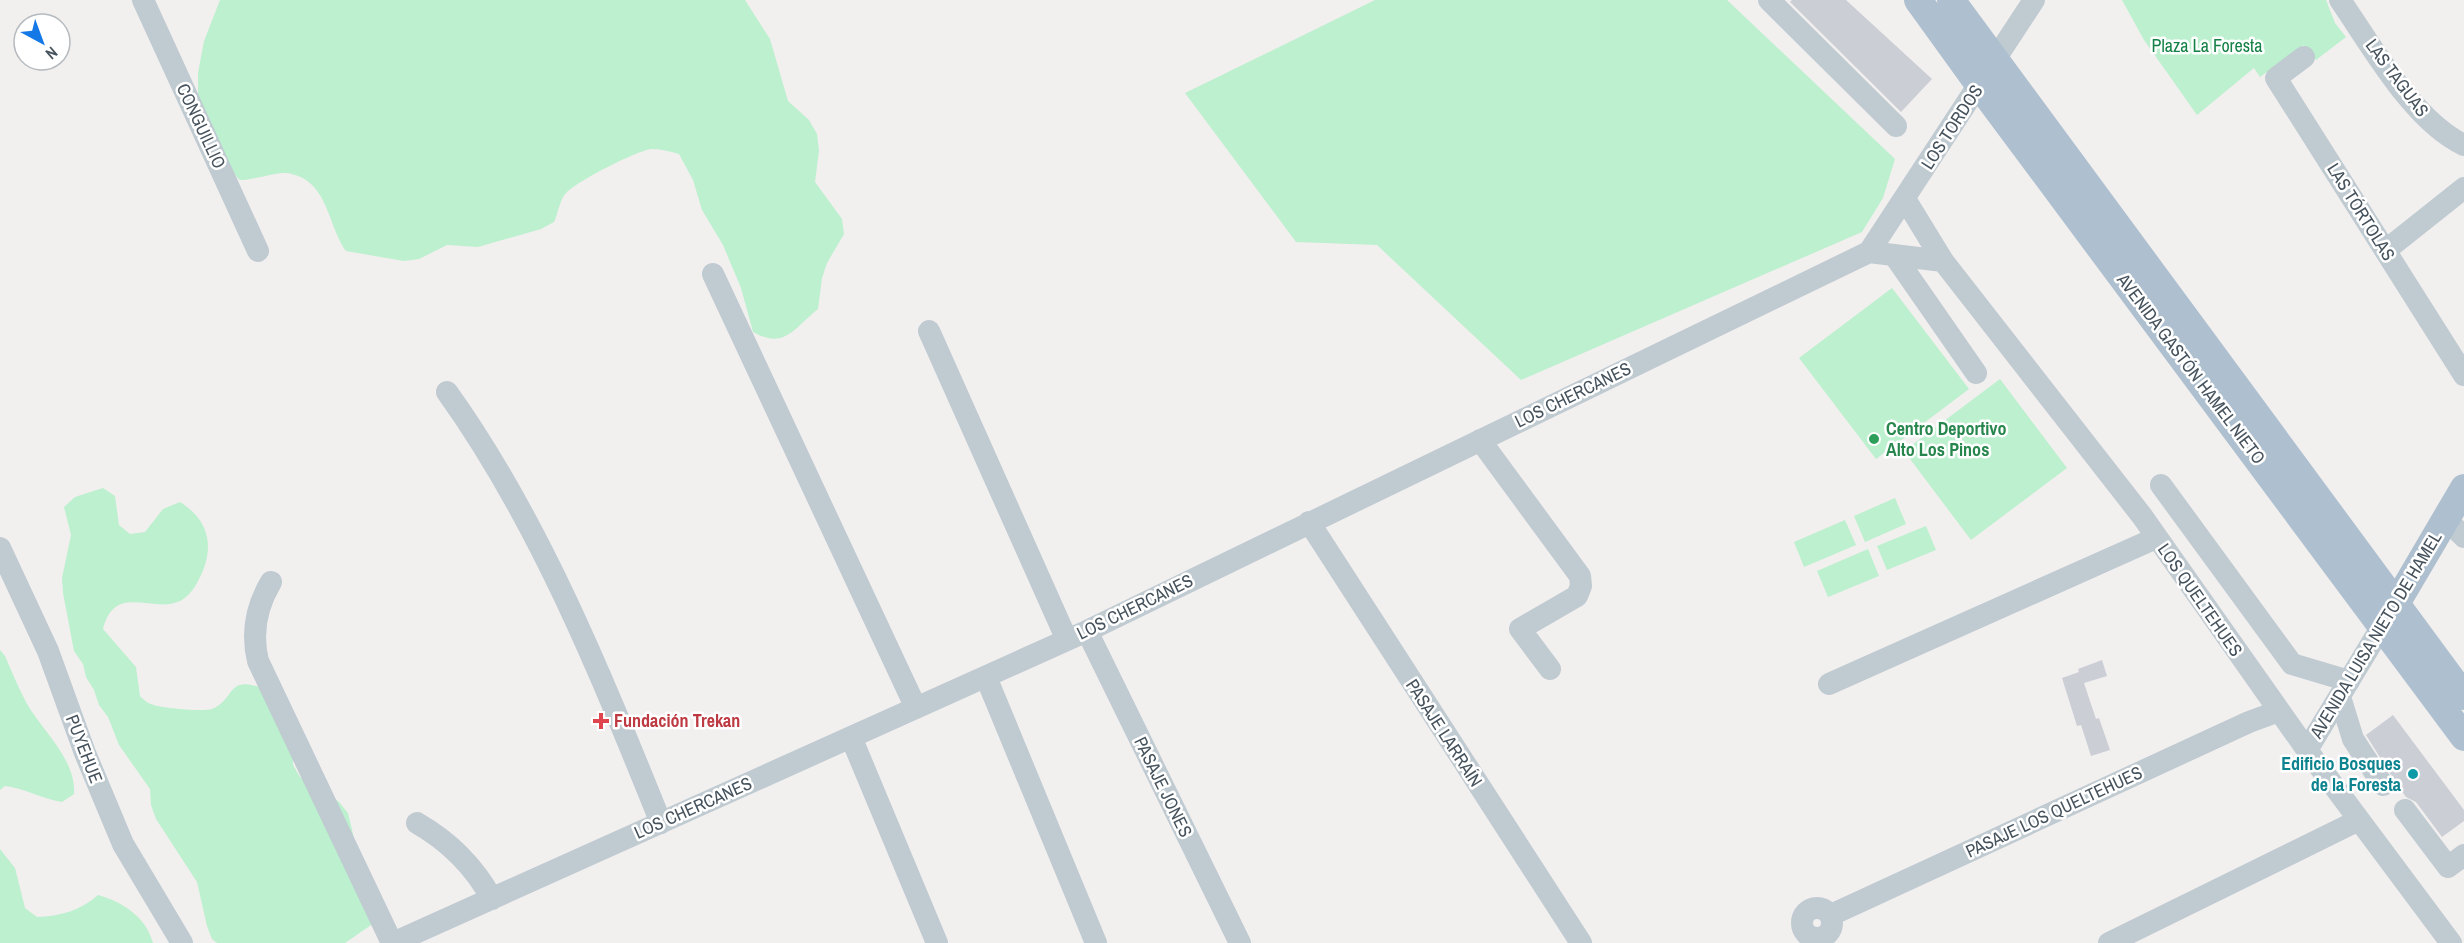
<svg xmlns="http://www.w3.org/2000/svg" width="2464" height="943" viewBox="0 0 2464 943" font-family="'Archivo Narrow',sans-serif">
  <rect width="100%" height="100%" fill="#f2efef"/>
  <path fill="#bcf0ce" d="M220,0H745L770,39L788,101L809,120L817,134L819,151L815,182L842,219L844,234L827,263L822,278L818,309C794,328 785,350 753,332L741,288L723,245L702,210L693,180L679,154C669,151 661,149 651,149C636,151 578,181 567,192C560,198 558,214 554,222L541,229L478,247L447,245L419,259L404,261L346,251C327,224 328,178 286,173C275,172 254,180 240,180L219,160L198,103V73L204,41Z
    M1375,0H1727L1895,159L1883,198L1862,232L1521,380L1377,245L1296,242L1185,93Z
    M2122,0H2326L2335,23L2346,37L2316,60L2304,45L2260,77L2254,68L2197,115L2144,40Z
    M1892,288L1969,389L1876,459L1799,358Z
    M2000,379L2067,468L1971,540L1904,451Z
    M103,488L115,496L119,525L130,534L145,532L163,509L180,502C211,521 215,550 198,581C194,589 188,597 180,601C152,614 115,582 103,629L136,667L140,696C143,699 147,703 151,704C159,708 203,712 212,709C236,699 226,675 262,688L293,751V765L300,777L328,793L339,802L348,813L374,923L345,943H217L212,939L207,926L197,882L156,819L151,805L150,789L119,745L108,717L99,705L94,690L86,677L83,664L74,651L63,593L62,578L71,535L64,507L75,497Z
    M1895,498L1906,524L1865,542L1854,516Z
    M1845,520L1856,545L1804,567L1794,542Z
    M1926,526L1936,550L1887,570L1877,546Z
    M1868,549L1879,576L1828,597L1817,571Z
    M0,650L5,656C12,672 19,689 27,704C44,733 76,759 74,794L62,802C42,799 25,788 5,786L0,790Z
    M0,849L15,868L25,908L37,917C60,916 80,911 98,895C123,902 146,917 153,943H0Z"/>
  <path fill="#cbced4" d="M1792,0H1846L1932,79L1901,112L1790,2Z
    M2102,660L2107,676L2084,683L2096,719L2099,718L2110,750L2091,756L2081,725L2077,726L2062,678L2079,672L2078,669Z
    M2393,715L2464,810V821L2442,837L2416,802L2406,797L2396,783L2366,735Z"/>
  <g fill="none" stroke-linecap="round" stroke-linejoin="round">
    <path stroke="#bfcad1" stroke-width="22" d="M143,0L258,251
      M1769,0L1896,126
      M2340,0C2372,46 2413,121 2464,145
      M2304,57L2276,78L2464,375
      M1905,199L1943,261
      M2386,250L2464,188
      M1869,252L1943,261L2142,516L2307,750L2451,943
      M1869,252L2034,0
      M1894,255L1976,373
      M713,274L916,708
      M929,331L1067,640
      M447,392C539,520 602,677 661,823
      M1480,440L1580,576L1581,586L1577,596L1520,629L1550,669
      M2161,485L2292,664L2349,681
      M2445,518L2464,537
      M1309,522L1581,943
      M0,548L48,651L85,753L123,844L182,943
      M271,582C256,607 251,632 258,661L392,943
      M1087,631L1240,943
      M986,677L1096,943
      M1829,684L2156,538
      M2340,697L2353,739L2383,785
      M851,737L937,943
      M2307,750L2382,626
      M2405,810L2448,867L2464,855
      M417,823C450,842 474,866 492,899
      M1802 923a15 15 0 1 1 30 0a15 15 0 1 1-30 0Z
      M1831,915L2249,722L2279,711
      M393,943L1087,631L1869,252
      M2109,943L2359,820"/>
    <path stroke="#aec0cf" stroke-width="28" d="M1918,0L1988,97L2464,737
      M1951,0L2464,696
      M2387,619L2464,488"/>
  </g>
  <circle fill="#2e9e5b" stroke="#fff" stroke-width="2" cx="1874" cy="439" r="6"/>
  <path fill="#e0444e" stroke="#fff" stroke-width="2" d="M598 712h6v6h6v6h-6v6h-6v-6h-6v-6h6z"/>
  <circle fill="#0f9aa8" stroke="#fff" stroke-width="2" cx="2413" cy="774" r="6"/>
  <g text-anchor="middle" stroke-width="5" stroke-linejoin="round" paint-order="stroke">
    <g font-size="18" fill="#148146" stroke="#fff">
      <text x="2207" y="52">Plaza La Foresta</text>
    </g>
    <g font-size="18" fill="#46535d" stroke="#fff">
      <text transform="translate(2397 78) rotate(53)" y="6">LAS TAGUAS</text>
      <text transform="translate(201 126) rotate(65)" y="6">CONGUILLIO</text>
      <text transform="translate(1952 127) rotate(-57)" y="6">LOS TORDOS</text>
      <text transform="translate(2361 212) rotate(58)" y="6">LAS TÓRTOLAS</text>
      <text transform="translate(2191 369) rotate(53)" y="6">AVENIDA GASTÓN HAMEL NIETO</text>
      <text transform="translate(1573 395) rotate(-26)" y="6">LOS CHERCANES</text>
      <text transform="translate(2200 600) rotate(55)" y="6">LOS QUELTEHUES</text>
      <text transform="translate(1135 607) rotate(-26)" y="6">LOS CHERCANES</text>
      <text transform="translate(2376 635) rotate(-59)" y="6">AVENIDA LUISA NIETO DE HAMEL</text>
      <text transform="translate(1444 733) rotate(57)" y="6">PASAJE LARRAÍN</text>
      <text transform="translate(84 749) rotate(69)" y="6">PUYEHUE</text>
      <text transform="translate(1163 787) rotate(64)" y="6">PASAJE JONES</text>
      <text transform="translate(693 808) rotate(-24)" y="6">LOS CHERCANES</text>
      <text transform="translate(2054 812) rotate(-25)" y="6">PASAJE LOS QUELTEHUES</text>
    </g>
    <g font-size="18" font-weight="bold" fill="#27864d" stroke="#fff" text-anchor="start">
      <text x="1886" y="435">Centro Deportivo<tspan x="1886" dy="21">Alto Los Pinos</tspan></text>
    </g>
    <g font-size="18" font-weight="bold" fill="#be3a42" stroke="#fff" text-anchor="start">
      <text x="614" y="727">Fundación Trekan</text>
    </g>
    <g font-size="18" font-weight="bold" fill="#0d838f" stroke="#fff" text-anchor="end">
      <text x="2401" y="770">Edificio Bosques<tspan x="2401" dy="21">de la Foresta</tspan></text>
    </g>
  </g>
  <g transform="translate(42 42) rotate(139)"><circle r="28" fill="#ffffff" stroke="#b5babe" stroke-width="1.5"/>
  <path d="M0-4.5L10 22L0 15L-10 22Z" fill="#1479e6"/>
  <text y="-9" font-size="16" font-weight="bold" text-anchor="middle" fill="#46535d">N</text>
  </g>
</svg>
